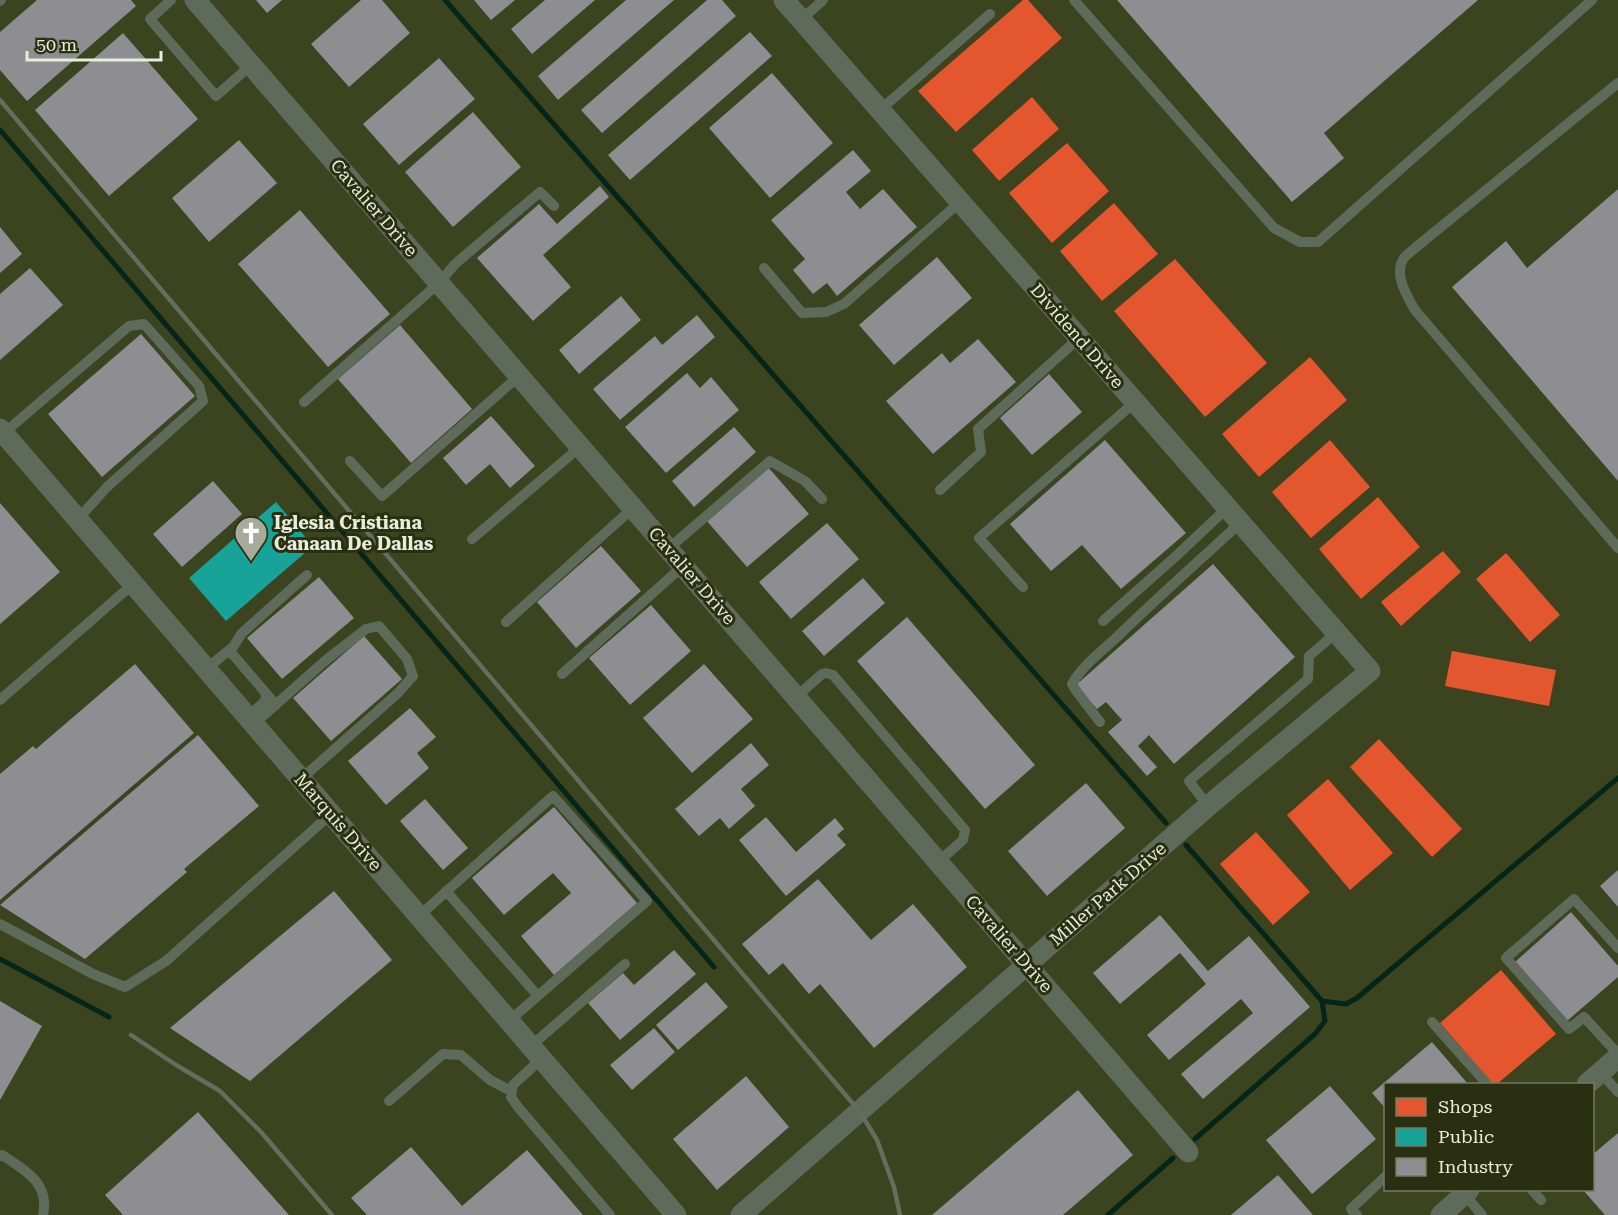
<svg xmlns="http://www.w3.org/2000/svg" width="1618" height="1215" viewBox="0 0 1618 1215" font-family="'Roboto Serif',serif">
  <rect width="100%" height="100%" fill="#303322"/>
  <path fill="#3b431f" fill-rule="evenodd" d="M0,0H1618V1215H0ZM1386,1084H1592V1190H1386Z"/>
  <path fill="#e4572e" d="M1023,0H1028L1062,38L956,132L918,91Z
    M1032,97L1059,129L999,181L972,150Z
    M1067,143L1109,191L1052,243L1009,193Z
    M1114,203L1158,254L1102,301L1060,251Z
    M1175,259L1267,363L1205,417L1114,311Z
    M1310,357L1347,400L1259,477L1222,434Z
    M1330,440L1370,487L1311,538L1272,492Z
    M1378,497L1420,547L1361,599L1319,549Z
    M1443,551L1461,572L1401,626L1381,602Z
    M1506,553L1560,615L1530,642L1476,579Z
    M1452,651L1556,670L1549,706L1445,686Z
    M1379,739L1462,829L1432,857L1350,767Z
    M1328,779L1393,853L1350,890L1287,815Z
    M1256,832L1310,892L1273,925L1220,864Z
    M1501,970L1556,1034L1497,1084H1493L1440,1023Z"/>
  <path fill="#17a398" d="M276,502L313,546L226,621L189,578Z"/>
  <path fill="#8d8d92" d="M37,0H131L136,6L27,101L0,70V32Z
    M256,0H282L267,13Z
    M361,0H382L410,33L349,87L311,44Z
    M474,0H515L491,20Z
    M545,0H595L532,54L511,29Z
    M626,0H674L558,100L538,76Z
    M707,0H722L736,16L602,133L581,110Z
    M1117,0H1478L1324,133L1344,158L1292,202Z
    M750,32L772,56L630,180L608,155Z
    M123,33L198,119L109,196L35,110Z
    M439,58L475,99L399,165L363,124Z
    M772,73L833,143L770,198L709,128Z
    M473,112L521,167L453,227L405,172Z
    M239,140L277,183L209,242L172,198Z
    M853,150L871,171L846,192L860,209L883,189L917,227L837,296L827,283L813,294L793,270L805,259L771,220Z
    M600,186L609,197L543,255L571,287L533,321L477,258L539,204L557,224Z
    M1618,189V481L1452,287L1506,241L1527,268Z
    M300,210L390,314L328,367L238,264Z
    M0,227L22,254L0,273Z
    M937,257L972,298L894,365L859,325Z
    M30,268L63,305L0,360V294Z
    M621,296L641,320L579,374L559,350Z
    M697,315L715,337L620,420L593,389L655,336L662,345Z
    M400,325L472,409L411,463L338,379Z
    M141,334L195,396L102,477L48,414Z
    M978,339L1016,382L933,454L886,401L942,353L950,363Z
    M687,373L700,388L711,377L739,410L666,473L625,427Z
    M1049,374L1082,412L1032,455L1000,418Z
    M491,416L535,466L510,488L490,464L466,485L443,458Z
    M734,427L756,452L694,507L672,481Z
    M1105,440L1186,533L1121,589L1082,545L1051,571L1010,524Z
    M768,467L809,514L747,567L706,520Z
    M213,481L242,514L182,567L153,534Z
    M0,503L60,572L0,624Z
    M827,523L859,559L791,619L759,582Z
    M601,546L641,591L576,648L537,602Z
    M1213,564L1295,657L1174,764L1149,735L1138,746L1157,767L1147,776L1108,732L1122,720L1106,702L1097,709L1076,685Z
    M319,577L354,618L282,679L247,638Z
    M863,578L885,603L824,656L802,631Z
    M651,605L691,651L630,705L589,658Z
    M907,617L1035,765L985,809L857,661Z
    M364,636L402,679L331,741L293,698Z
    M135,664L194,733L0,900V774L33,746L36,749Z
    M704,664L753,719L692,773L643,718Z
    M410,708L436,737L417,753L429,768L386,805L348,761Z
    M198,735L259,806L184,869L187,872L85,959L0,905Z
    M751,743L769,765L741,789L755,806L729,829L720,818L699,836L675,809Z
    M1086,783L1125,828L1047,896L1008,851Z
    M425,799L468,848L443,870L400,821Z
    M554,807L637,903L554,975L521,936L571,893L553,873L504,915L472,878Z
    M766,817L796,852L835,818L844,829L837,835L846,845L786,896L739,840Z
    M1618,870V907L1600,886Z
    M818,879L871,940L913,904L967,967L874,1048L820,984L809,994L783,963L769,975L742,944Z
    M334,891L392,960L250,1081L170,1028Z
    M1571,912L1618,966V977L1567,1021L1515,962Z
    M1160,915L1208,971L1249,936L1310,1007L1203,1099L1181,1074L1253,1013L1241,999L1169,1060L1147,1035L1206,984L1180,953L1120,1004L1093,973Z
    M674,950L696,974L620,1040L588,1003L623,973L634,985Z
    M706,982L728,1007L678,1050L656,1025Z
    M0,1001L42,1026L0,1100Z
    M654,1028L675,1052L632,1090L610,1065Z
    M1432,1042L1468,1084H1386V1109L1372,1093Z
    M746,1076L789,1127L717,1190L673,1139Z
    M1330,1086L1376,1139L1312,1194L1266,1140Z
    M1078,1090L1133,1155L1063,1215H932Z
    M198,1112L289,1215H123L105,1195Z
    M1618,1133V1215H1605L1583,1190H1592V1155Z
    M411,1147L462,1206L527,1150L583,1215H367L351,1198Z
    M1278,1175L1313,1215H1231Z"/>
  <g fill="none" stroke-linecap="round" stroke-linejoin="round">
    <path stroke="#04261a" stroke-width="5" d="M445,0L1166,823
      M0,130L714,967
      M1186,845L1322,1001L1325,1021L1315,1034L1195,1139
      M0,959L109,1017
      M1322,1001L1346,1004L1357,998L1618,778
      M1108,1215L1173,1158"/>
    <path stroke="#5e6b5b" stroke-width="10" d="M171,0L150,19L216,96L251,65
      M1074,0L1274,228L1300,242H1318L1592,0
      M0,1L1,0
      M801,20L823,0
      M1618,83L1415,248C1412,251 1406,255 1404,258C1393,274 1407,296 1415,310L1618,548
      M880,110L990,14
      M764,268L802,313L826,312L844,304L960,202
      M304,402L439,283L455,264L540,192L554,206
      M4,433L129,326L144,324L199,386L203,401L107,487L78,519
      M350,461L382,496L519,376
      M940,490L981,452L978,429L1079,338
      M472,539L580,447
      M668,549L770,461L805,481L822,499
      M1023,587L979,538L1135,402
      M1103,621L1175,557L1227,508
      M506,622L633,508
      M229,650L276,705
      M206,669L233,647L242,633L307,575
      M562,674L683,566
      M796,697L822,674L826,673L833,675L965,830L963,840L938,862
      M0,700L133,584
      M248,717L265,701L266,693
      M1100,722L1077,692L1072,684C1082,666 1102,651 1117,637C1157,598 1199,561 1240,523
      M254,724L326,660L366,629L379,626L407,659L413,676L398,693L301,779
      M1208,806L1189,781L1308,679L1309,656L1336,633
      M446,891L538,996
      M419,916L553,796L647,901L509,1021
      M0,924L93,974L125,987L166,961L331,814
      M1618,948L1574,899L1506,958L1569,1029L1584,1017L1618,1054
      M1432,1022L1487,1084
      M531,1046L625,964
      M541,1059L513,1085L511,1097L518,1107L610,1215
      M1601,1073L1618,1092
      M389,1101L443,1054L461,1055L490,1080L511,1091
      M0,1156L2,1155C25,1170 50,1183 43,1215
      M1532,1190L1541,1200
      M1464,1194L1482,1215
      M1357,1215L1351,1209L1386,1176"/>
    <path stroke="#5e6b5b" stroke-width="21" d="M195,0L1188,1152
      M0,429L676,1215
      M1587,1084L1618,1057
      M741,1215L1208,806L1370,671L784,0
      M1441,1215L1469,1190"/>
    <path stroke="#666c5e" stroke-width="4.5" d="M0,100L860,1112L877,1140L894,1187L900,1215
      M131,1035L176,1065L220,1091L261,1132L332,1215"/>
  </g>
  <defs>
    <symbol id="church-pin" viewBox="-11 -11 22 30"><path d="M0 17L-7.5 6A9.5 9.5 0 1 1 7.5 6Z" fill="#a8ab9a" stroke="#2a2f11"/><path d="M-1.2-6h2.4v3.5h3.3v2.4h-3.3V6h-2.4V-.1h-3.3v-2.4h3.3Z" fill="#fff"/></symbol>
  </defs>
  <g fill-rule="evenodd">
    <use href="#church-pin" x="232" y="514" width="38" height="52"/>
  </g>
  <g text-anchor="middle" stroke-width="6" stroke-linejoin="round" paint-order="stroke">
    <g font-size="18" fill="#e8ecda" stroke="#2a2f11">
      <text transform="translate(374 208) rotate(49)" y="6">Cavalier Drive</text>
      <text transform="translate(1077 336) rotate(49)" y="6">Dividend Drive</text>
      <text transform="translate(692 576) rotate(49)" y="6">Cavalier Drive</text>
      <text transform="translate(338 822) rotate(49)" y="6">Marquis Drive</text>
      <text transform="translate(1108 894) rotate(-41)" y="6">Miller Park Drive</text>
      <text transform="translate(1009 944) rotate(49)" y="6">Cavalier Drive</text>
    </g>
    <g font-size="18" font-weight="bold" fill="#e8ecda" stroke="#2a2f11" text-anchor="start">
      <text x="274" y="529">Iglesia Cristiana<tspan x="274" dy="21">Canaan De Dallas</tspan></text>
    </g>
  </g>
  <rect x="1384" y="1083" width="210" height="108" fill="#2a2f11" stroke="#767b61" stroke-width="1.5"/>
  <rect x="1396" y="1098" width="30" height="18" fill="#e4572e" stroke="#767b61" stroke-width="1.5"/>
  <text x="1438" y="1113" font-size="18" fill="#e8ecda">Shops</text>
  <rect x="1396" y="1128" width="30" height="18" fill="#17a398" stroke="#767b61" stroke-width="1.5"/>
  <text x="1438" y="1143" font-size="18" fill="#e8ecda">Public</text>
  <rect x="1396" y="1158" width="30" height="18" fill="#8d8d92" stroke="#767b61" stroke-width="1.5"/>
  <text x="1438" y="1173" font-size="18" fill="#e8ecda">Industry</text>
  <path d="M27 51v9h134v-9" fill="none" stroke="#e8ecda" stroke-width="3"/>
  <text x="36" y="51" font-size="18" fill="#e8ecda" stroke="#2a2f11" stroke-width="4.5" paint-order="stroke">50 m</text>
</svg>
